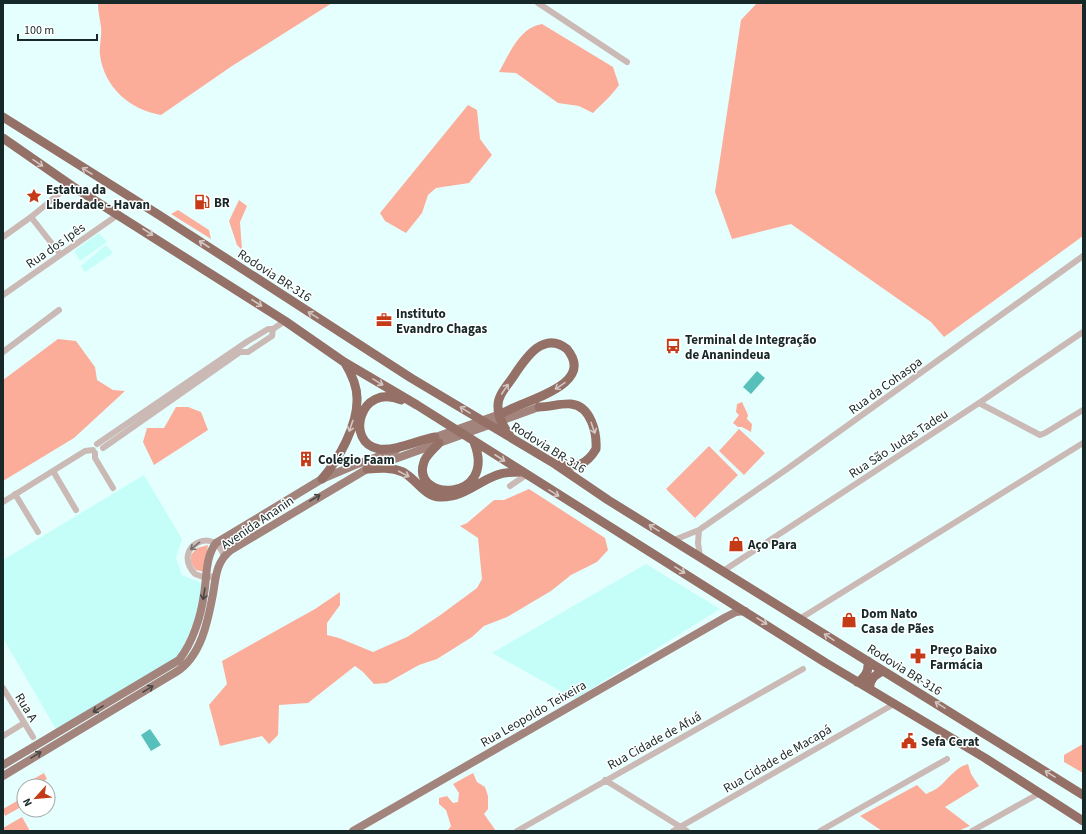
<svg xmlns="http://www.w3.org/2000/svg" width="1086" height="834" viewBox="0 0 1086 834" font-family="'Source Sans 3',sans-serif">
  <rect width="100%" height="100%" fill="#e4fffd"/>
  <path fill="#c5fef9" d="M99,233L107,242L80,261L74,251Z
    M106,245L113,253L85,272L81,266Z
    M144,475L182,539L176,558L182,575L203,584L193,625L178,657L57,731L3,638V560Z
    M646,564L720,609L575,699L492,653Z"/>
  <path fill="#fbae9b" d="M239,200L247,206L240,222L242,250L237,245L229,221Z
    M178,210L209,230L211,239L171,214Z
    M739,429L765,453L744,475L719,451Z
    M709,446L738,475L695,518L666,489Z
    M208,545L204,572L196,570L191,563V555L197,548Z
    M44,773L47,779L36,786H30L28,782Z
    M17,801L21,807L5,816L3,809Z
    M22,817L30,831H3V828Z"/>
  <path fill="#fbad9a" d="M98,3H332L232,66L161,115C130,110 104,87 100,55C99,46 102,36 101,27C100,19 98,12 98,3Z
    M757,3H1080L1083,7V236L944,337L931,322L791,224L732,239L715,192L741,20Z
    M542,24L613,67L619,85C612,95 602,104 593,113L579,106L558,103L516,73L499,72C510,53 519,28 542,24Z
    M468,105L477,110L480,139L492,155L469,183L436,188L428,195L422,213L406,233L385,221L380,213Z
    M58,339L76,341L95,367L97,380L113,390L125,391L74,438L3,481V380Z
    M742,402L748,415L747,419L752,424L751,432L742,427H738L733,423L739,415L736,412L737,404Z
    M176,407H188L201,412L208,430L154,465L143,442L147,428H164Z
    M529,489L605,538L608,550L597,562L571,575L551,591L507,617L484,626L472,637L437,659L419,665L387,683L374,684L363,672L355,666L308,703L279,705L278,735L269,744L262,736L220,746L209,705L227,684L222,661L315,609L340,592V605L327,623V635L339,638L373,652L407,637L439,616L477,588L482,579L478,538L460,526L467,523L494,500H504Z
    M1083,744V773L1064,762V755Z
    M968,764L971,774L979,786L945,807L970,826L958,831H882L860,816L917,785L926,794C930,792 937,789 940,786C949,778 956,767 968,764Z
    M473,773L477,782L485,787L488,796V809L484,814L496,831H444L448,830L451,826L446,810L439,804V798L447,796L453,803L458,802L459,793L453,784Z"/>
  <path fill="#58c0ba" d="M757,371L765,378L751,394L743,387Z
    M150,729L161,745L151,751L141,735Z"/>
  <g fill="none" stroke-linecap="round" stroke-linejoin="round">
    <path stroke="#cbb9b5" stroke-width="6" d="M538,3L627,62
      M31,217L60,254
      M3,237L31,217L71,184
      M3,295L119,214
      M3,352L59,310
      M979,403L1040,435L1045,433L1083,410
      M97,444L248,341L268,329H273L285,321
      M103,448L240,352H248L272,336L273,329
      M95,453V458L113,488
      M53,471L76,510
      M510,486L526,475
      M15,494L38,532
      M3,502L85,451L93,450
      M699,530L698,543L700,556
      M674,540L699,530L787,469L1083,256
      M723,571L979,403L1083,332
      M215,576L206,578L195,574C170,547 216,524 224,557
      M801,618L1083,443
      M3,688L33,737
      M3,736L24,723
      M605,780L687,831
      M517,831L803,669
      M673,831L894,704
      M820,831L947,759
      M972,831L1040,793"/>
    <path stroke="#a3847c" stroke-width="8" d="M430,439L503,413
      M3,765L179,660C193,642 201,616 204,594C207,578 205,557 216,543L322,479L355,465L396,450
      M3,776L176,672C201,657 208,621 213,594C216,576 216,562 231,550L367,469L539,407
      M353,831L726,617L736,612L745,611"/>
    <path stroke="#947067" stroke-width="9" d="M3,117L159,215L411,378L555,464L608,500L1083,795
      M3,138L72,186L285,321L344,362L417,405L826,663L985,758L1083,821
      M401,400C360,382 344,443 379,449C397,451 418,440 435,437
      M539,407C550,407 561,403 571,404C591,406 597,433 596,449C586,466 575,468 558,465
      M503,413C523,400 597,386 567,349C543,330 525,359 513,377C507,386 497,396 498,407C498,418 504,427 510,436
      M439,443C434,449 426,455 424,462C410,502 498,503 474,442
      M367,469C379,468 391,467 403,472C416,479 425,497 440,497C463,498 477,482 497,475C504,472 513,472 521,472
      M322,479C339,459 358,425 357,398C357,386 351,373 345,363
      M857,682C866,678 869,671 868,661
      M870,689C869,679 875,675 883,671"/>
  </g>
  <defs><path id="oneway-shaft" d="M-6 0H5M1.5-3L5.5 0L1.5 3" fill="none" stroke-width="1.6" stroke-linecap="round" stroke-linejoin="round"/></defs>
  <g stroke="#d4c6c2">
    <use href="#oneway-shaft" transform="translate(38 163) rotate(34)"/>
    <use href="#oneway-shaft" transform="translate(87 171) rotate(-148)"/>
    <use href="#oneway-shaft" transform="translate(148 232) rotate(33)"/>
    <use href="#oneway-shaft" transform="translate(204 244) rotate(-147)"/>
    <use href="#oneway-shaft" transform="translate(257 303) rotate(33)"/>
    <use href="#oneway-shaft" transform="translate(313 315) rotate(-148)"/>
    <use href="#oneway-shaft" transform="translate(378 382) rotate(31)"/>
    <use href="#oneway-shaft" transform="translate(560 386) rotate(146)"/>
    <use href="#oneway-shaft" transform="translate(505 389) rotate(-56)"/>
    <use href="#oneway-shaft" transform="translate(465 410) rotate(-148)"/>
    <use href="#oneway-shaft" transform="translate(351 426) rotate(109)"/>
    <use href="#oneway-shaft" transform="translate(593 428) rotate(71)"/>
    <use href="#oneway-shaft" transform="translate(500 458) rotate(33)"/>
    <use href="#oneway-shaft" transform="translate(404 474) rotate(28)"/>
    <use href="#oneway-shaft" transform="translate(554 493) rotate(32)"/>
    <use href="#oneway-shaft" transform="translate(654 528) rotate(-148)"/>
    <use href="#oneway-shaft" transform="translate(680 570) rotate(32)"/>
    <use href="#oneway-shaft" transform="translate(762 621) rotate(32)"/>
    <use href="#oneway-shaft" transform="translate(829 637) rotate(-146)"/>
    <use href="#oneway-shaft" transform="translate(940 705) rotate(-148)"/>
    <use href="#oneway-shaft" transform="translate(1050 774) rotate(-148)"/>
  </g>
  <g stroke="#474845">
    <use href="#oneway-shaft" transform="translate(315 498) rotate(-31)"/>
    <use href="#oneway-shaft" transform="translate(204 594) rotate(99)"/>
    <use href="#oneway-shaft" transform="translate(148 689) rotate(-31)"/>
    <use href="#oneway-shaft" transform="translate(98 709) rotate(149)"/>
    <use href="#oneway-shaft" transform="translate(36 755) rotate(-31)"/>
  </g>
  <use stroke="#70706e" href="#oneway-shaft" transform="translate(195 546) rotate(141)"/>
  <defs>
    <symbol id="sight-bare" viewBox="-9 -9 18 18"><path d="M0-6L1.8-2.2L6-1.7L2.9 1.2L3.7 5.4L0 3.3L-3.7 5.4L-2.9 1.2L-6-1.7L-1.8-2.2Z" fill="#c53b17" stroke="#fff" stroke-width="2.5" paint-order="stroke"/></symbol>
    <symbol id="fuel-bare" viewBox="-9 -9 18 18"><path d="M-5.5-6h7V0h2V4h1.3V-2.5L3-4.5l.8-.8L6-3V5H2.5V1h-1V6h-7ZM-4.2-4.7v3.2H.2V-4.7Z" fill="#c53b17" stroke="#fff" stroke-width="2.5" paint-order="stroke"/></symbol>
    <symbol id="office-bare" viewBox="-9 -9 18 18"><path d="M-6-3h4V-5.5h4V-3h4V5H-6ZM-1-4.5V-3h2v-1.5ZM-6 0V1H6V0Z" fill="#c53b17" stroke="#fff" stroke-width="2.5" paint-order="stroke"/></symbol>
    <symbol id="bus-bare" viewBox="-9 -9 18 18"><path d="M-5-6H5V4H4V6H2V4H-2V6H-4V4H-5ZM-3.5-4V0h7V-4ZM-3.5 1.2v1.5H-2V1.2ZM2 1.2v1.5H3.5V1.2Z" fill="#c53b17" stroke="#fff" stroke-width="2.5" paint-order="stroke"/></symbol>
    <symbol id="building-bare" viewBox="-9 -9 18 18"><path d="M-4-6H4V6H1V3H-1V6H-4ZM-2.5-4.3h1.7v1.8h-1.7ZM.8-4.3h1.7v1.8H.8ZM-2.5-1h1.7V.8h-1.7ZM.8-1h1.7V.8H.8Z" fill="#c53b17" stroke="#fff" stroke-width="2.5" paint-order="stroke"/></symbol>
    <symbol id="shop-bare" viewBox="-9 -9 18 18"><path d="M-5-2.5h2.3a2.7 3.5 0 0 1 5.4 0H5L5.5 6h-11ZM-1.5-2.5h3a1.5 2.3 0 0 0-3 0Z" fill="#c53b17" stroke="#fff" stroke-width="2.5" paint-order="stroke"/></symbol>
    <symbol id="pharmacy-bare" viewBox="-9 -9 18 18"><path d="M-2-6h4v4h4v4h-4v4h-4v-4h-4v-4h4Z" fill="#c53b17" stroke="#fff" stroke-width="2.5" paint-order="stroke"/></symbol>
    <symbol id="civic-bare" viewBox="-9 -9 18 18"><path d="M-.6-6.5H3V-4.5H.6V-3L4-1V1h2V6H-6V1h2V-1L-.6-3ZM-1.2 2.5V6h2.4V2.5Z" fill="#c53b17" stroke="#fff" stroke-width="2.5" paint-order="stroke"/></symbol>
  </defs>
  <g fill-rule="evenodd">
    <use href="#sight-bare" x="23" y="185" width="22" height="22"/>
    <use href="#fuel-bare" x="191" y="191" width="22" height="22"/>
    <use href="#office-bare" x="373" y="309" width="22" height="22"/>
    <use href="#bus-bare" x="662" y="335" width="22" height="22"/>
    <use href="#building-bare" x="295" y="448" width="22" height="22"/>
    <use href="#shop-bare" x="725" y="533" width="22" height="22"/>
    <use href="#shop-bare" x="838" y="609" width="22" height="22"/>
    <use href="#pharmacy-bare" x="907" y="645" width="22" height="22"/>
    <use href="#civic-bare" x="898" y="730" width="22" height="22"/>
  </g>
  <g text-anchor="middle" stroke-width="3" stroke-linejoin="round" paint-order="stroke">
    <g font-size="13" font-weight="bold" fill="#162827" stroke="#fff" text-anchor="start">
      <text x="46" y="194">Estatua da<tspan x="46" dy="15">Liberdade - Havan</tspan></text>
      <text x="214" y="207">BR</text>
      <text x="396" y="318">Instituto<tspan x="396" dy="15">Evandro Chagas</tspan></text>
      <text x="685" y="344">Terminal de Integração<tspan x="685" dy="15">de Ananindeua</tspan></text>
      <text x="318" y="464">Colégio Faam</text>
      <text x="748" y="549">Aço Para</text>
      <text x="861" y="618">Dom Nato<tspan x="861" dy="15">Casa de Pães</tspan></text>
      <text x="930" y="654">Preço Baixo<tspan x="930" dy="15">Farmácia</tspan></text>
      <text x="921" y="746">Sefa Cerat</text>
    </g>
    <g font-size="13" fill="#162827" stroke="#fff">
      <text transform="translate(55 245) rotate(-35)" y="5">Rua dos Ipês</text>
      <text transform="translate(275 275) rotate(33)" y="5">Rodovia BR-316</text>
      <text transform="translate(885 385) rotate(-36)" y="5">Rua da Cohaspa</text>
      <text transform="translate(898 443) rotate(-33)" y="5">Rua São Judas Tadeu</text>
      <text transform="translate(549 447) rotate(32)" y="5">Rodovia BR-316</text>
      <text transform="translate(257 522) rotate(-34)" y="5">Avenida Ananin</text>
      <text transform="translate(905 669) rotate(32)" y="5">Rodovia BR-316</text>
      <text transform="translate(27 707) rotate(59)" y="5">Rua A</text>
      <text transform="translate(533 713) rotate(-30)" y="5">Rua Leopoldo Teixeira</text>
      <text transform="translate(654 740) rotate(-29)" y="5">Rua Cidade de Afuá</text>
      <text transform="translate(777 758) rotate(-30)" y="5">Rua Cidade de Macapá</text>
    </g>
  </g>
  <rect width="1086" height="834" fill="none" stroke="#162827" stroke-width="8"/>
  <g transform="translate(36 798) rotate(243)"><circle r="19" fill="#ffffff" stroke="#a2a9a9"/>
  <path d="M0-3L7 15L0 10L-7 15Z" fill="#c53b17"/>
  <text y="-6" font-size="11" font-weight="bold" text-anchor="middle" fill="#162827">N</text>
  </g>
  <path d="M18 34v6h79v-6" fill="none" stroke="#162827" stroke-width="2"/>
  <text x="24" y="34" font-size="12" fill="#162827" stroke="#ffffff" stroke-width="3" paint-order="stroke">100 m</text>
</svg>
